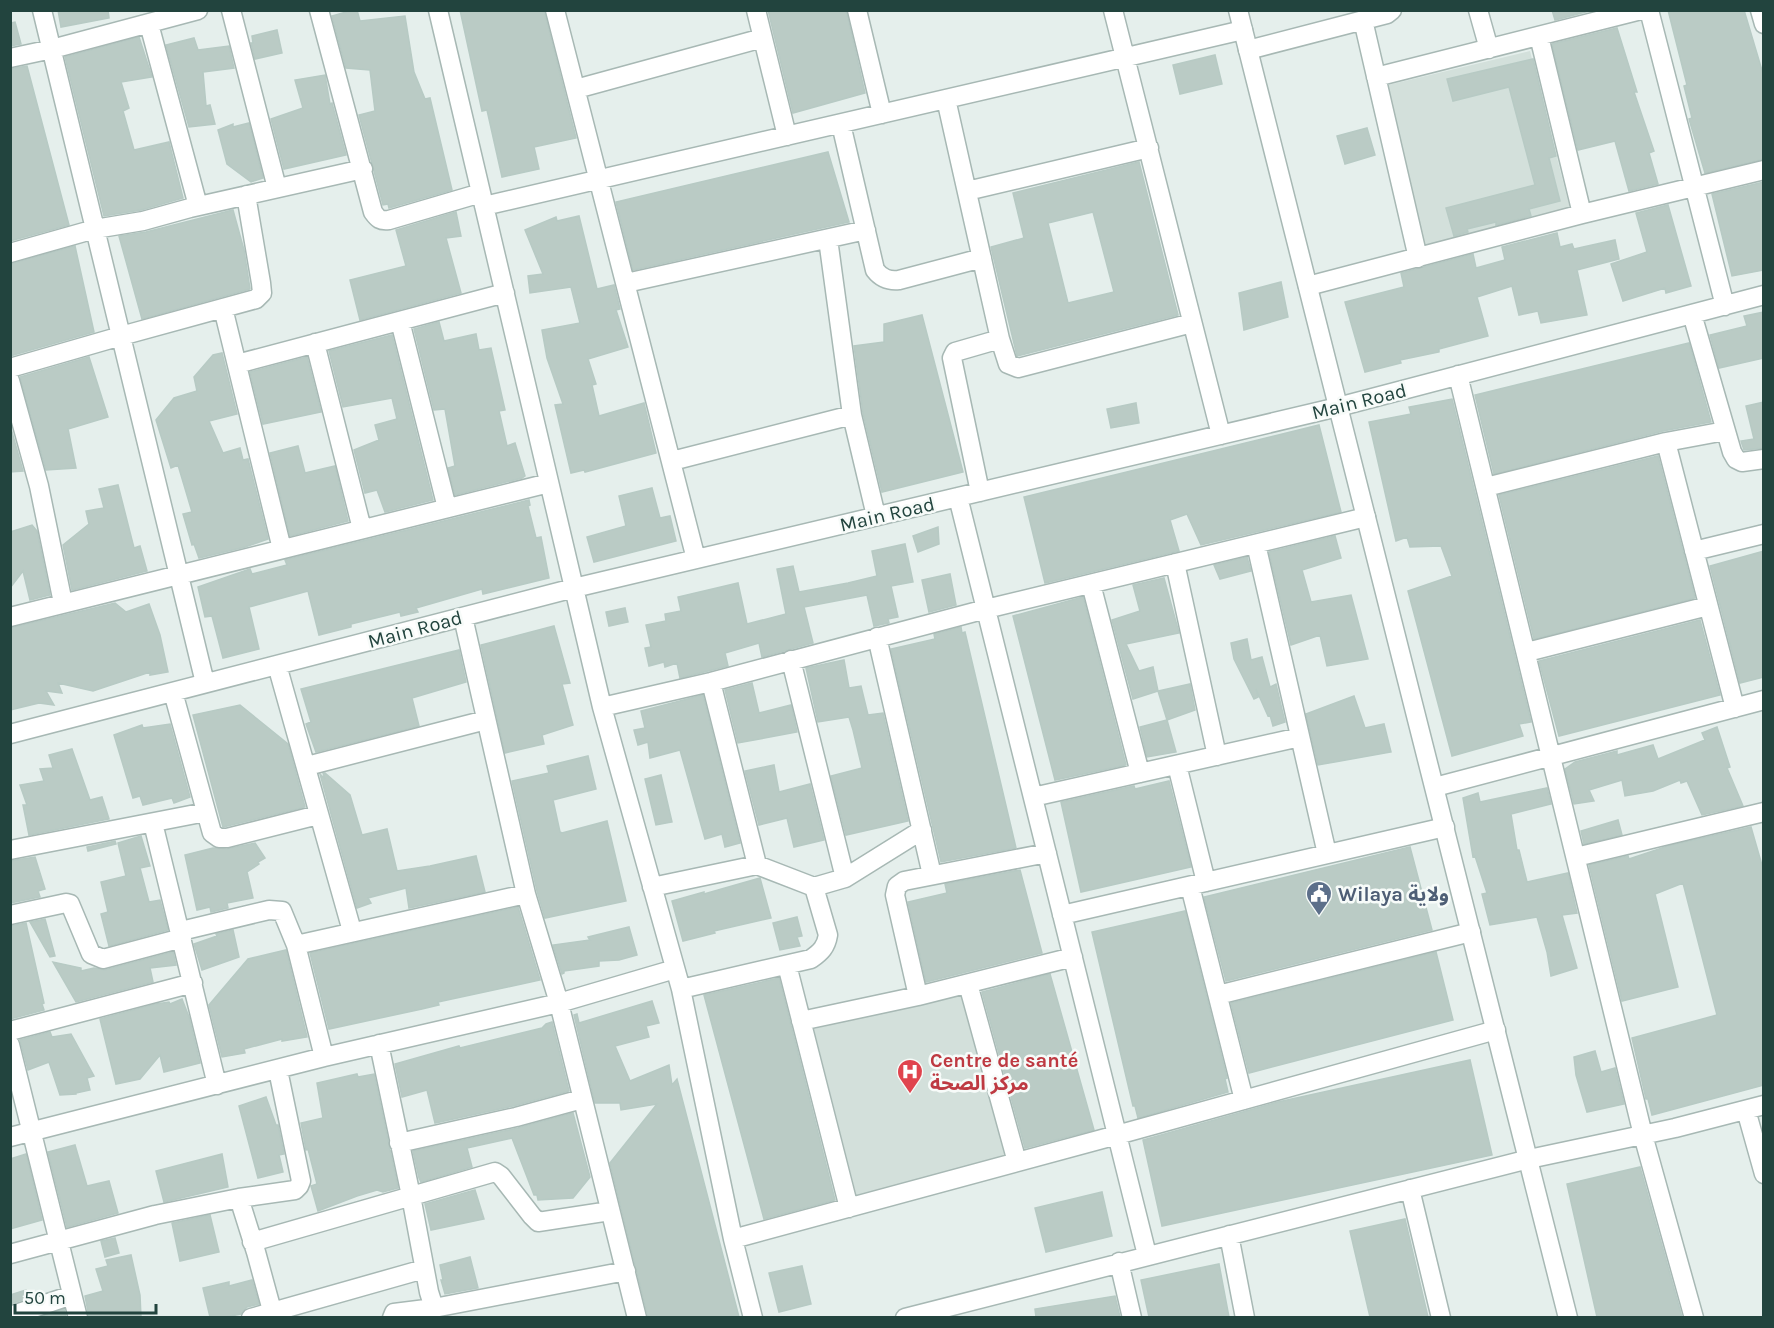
<svg xmlns="http://www.w3.org/2000/svg" width="1774" height="1328" viewBox="0 0 1774 1328" font-family="Karla,'Noto Sans Arabic',sans-serif">
  <rect width="100%" height="100%" fill="#e5efec"/>
  <path fill="#d3e0db" d="M1530,51L1571,213L1425,248L1384,86Z
    M964,992L1007,1161L857,1198L814,1029Z"/>
  <path fill="#bacbc5" stroke="#b7cac4" stroke-width="1.5" fill-rule="evenodd" d="M58,10H108L109,18L61,27Z
    M353,10H357L360,21L405,16L414,72L425,99L430,98L452,190L389,208L388,204L383,205L359,115L375,111L370,70L346,68L332,16Z
    M460,10H544L576,138L534,147L539,169L502,177L487,110L482,111Z
    M768,10H846L865,93L793,113Z
    M1552,10H1593L1555,20Z
    M1668,10H1744L1764,77V159L1705,173L1689,119L1692,118L1684,86L1687,85Z
    M15,22L21,44L10,46V23Z
    M1617,28L1637,92H1634L1654,151L1649,153L1658,184L1629,191L1615,141L1578,150L1552,44Z
    M277,30L282,53L255,59L251,43H253L252,36Z
    M139,37L152,77L121,82L129,108L123,111L134,150L169,142L183,198L141,210L104,216L65,57Z
    M194,38L198,50L229,46L234,68L203,72L206,106L210,105L215,124L189,127L166,45Z
    M1215,55L1222,84L1180,94L1173,65Z
    M1533,59L1556,156L1549,158L1560,201L1529,209L1531,216L1496,225V222L1467,229L1468,232L1454,236L1446,208L1535,185L1509,87L1453,101L1447,79Z
    M27,66L69,225L10,241V69Z
    M325,75L330,104L332,103L346,155L284,169L271,119L303,108L295,80Z
    M249,123L263,178L251,182L227,164L218,130L233,124V127Z
    M1367,128L1375,155L1345,164L1337,136Z
    M828,152L849,222L633,270L616,202Z
    M1139,162L1178,315L1017,356L991,247L1024,238L1013,193ZM1093,212L1114,292L1068,303L1048,223Z
    M1764,182V270L1732,276L1712,194Z
    M1668,205L1691,286L1666,293L1665,288L1623,301L1611,264L1647,252L1636,213Z
    M233,210L244,250L250,289L142,319L119,236L146,232Z
    M456,212L461,236L446,238L461,293L360,320L350,280L406,266L396,230Z
    M579,216L597,289L614,285L620,309L616,310L628,347L588,359L596,384L592,385L599,416L644,403L656,453L585,472L584,470L571,473L555,405L563,404L547,358L542,330L580,323L571,287L530,293L528,276L543,274L525,230L556,217L557,221Z
    M1557,233L1560,247L1572,244L1574,249L1615,240L1619,259L1577,270L1587,315L1541,323L1538,311L1519,315L1512,286L1477,297L1488,336L1439,349V352L1400,360L1401,363L1365,372L1345,302L1404,287L1401,273L1473,254L1476,268L1505,260L1502,247Z
    M75,246L94,332L10,356V264Z
    M1281,282L1288,317L1244,330L1239,293Z
    M1764,312V358L1719,368L1710,335L1747,326L1744,316Z
    M922,315L963,472L882,492L863,413L854,346L884,342V324Z
    M439,322L444,341L476,334L479,350L491,348L505,410L499,411L507,446L515,443L525,476L522,478L455,495L448,468L455,466L445,409L434,410L414,329Z
    M392,335L433,500L385,512L377,490L365,493L354,450L379,440L375,425L397,419L392,398L343,407L329,351Z
    M1689,343L1711,422L1663,431L1494,474L1475,395Z
    M222,353L237,414L209,421L223,453L240,448L243,460L248,459L268,539L245,547L199,558L194,544L192,545L183,514L192,512L178,465L171,468L156,420L174,398L197,391L194,377L213,355Z
    M89,357L108,417L68,429L76,468L46,470L20,377Z
    M307,357L321,412L263,424L250,372Z
    M1452,399L1531,722L1519,724L1523,736L1452,756L1408,591L1452,576L1441,546L1410,547L1407,537L1396,541L1369,422L1411,414L1409,407Z
    M1764,402V448L1744,450L1741,441L1754,439L1746,406Z
    M1136,403L1139,423L1111,428L1107,409Z
    M10,425L23,471L10,472Z
    M1319,425L1341,512L1201,545L1187,514L1170,520L1179,551L1045,583L1024,497Z
    M298,446L305,473L335,466L348,521L290,536L270,453Z
    M1658,456L1695,598L1534,639L1499,495Z
    M118,485L134,548L140,546L147,571L72,590L63,545L89,524L86,511L104,508L99,489Z
    M652,488L660,518L670,516L676,541L594,562L587,537L626,526L619,496Z
    M529,500L530,505L528,506L536,538L541,537L549,578L483,594L482,589L416,608L418,612L401,616L400,612L388,615L351,624V627L319,635L308,591L249,607L259,649L223,658L212,616L205,617L198,587L250,569L252,574L287,565L285,560Z
    M32,525L37,531L50,595L30,600L23,571L10,588V532Z
    M938,527L939,544L918,552L913,536Z
    M1335,536L1341,558L1302,570L1311,602L1351,595L1368,659L1327,666L1320,635L1291,645L1269,552Z
    M905,544L913,582L891,586L898,617L888,619L889,623L874,626L867,595L804,607L813,643L762,657L759,643L725,653L728,666L680,678L677,663L665,667L664,662L649,666L645,648L651,647L646,625L666,621L665,614L681,611L678,597L738,583L747,624L786,614L777,569L793,566L799,592L848,583L877,576L872,551Z
    M1764,551V677L1740,683L1710,566Z
    M1247,557L1251,571L1220,579L1214,565Z
    M950,574L956,605L929,612L922,580Z
    M1164,578L1179,633L1126,644L1139,671L1153,667L1158,691L1133,699L1112,620L1140,611L1133,585Z
    M1083,597L1126,765L1055,780L1013,616Z
    M115,603L126,612L149,604L160,635L168,672L150,675V672L93,691L58,683L62,693L46,691L54,705L39,703L10,710V628Z
    M625,608L628,622L609,626L606,612Z
    M1700,620L1720,695L1559,736L1539,661Z
    M554,626L570,683L562,684L573,725L542,735L544,744L505,753L481,645Z
    M961,627L962,633L965,632L1016,848L941,862L891,649L935,639L934,634Z
    M1247,639L1251,660L1262,657L1270,687L1276,684L1285,722L1273,726L1270,715L1268,716L1256,689L1258,697L1254,699L1234,659L1231,643Z
    M459,650L466,682L412,698L419,726L316,752L306,724L311,722L301,689Z
    M844,660L849,688L861,686L868,715L883,713L908,821L846,835L831,776L862,768L853,730L849,717L818,722L806,668Z
    M752,683L759,713L791,705L797,732L738,743L725,690Z
    M1190,684L1195,710L1167,720L1158,691Z
    M703,695L740,843L725,847L722,834L705,839L680,750L650,758L648,742L638,745L634,730L645,728L641,711Z
    M1354,696L1365,728L1384,724L1391,752L1318,765L1306,714Z
    M240,705L288,744L305,807L223,827L193,715Z
    M1167,720L1176,752L1147,757L1140,727Z
    M170,724L190,797L174,803L172,798L143,805L140,796L133,798L114,735L142,725L143,728Z
    M1717,727L1730,767L1727,768L1743,806L1702,815L1687,781L1681,783L1680,780L1653,791L1625,796L1622,780L1589,790L1594,801L1574,804L1565,769L1575,762L1617,751V755L1653,745L1658,759L1705,740L1702,733Z
    M72,749L90,800L102,797L109,819L29,835L23,805H27L20,785L44,781L40,769L53,768L49,755Z
    M588,756L596,789L553,800L560,832L562,833L607,821L626,901L545,918L537,891L512,781L549,773L547,766Z
    M774,765L779,792L810,784L824,840L794,847L787,818L759,825L745,771Z
    M323,773H325L350,795L362,835L387,829L397,871L430,866L476,856L485,892L409,908L406,888L368,898L371,903L357,908L320,774L325,779Z
    M661,775L672,822L656,825L645,779Z
    M1169,781L1191,867L1081,892L1061,802L1134,786L1135,789Z
    M1547,788L1551,804L1511,814L1517,850H1519L1527,882L1568,873L1577,913L1562,915L1577,968L1551,976L1547,952L1537,917L1490,925L1482,894L1487,893L1475,856L1473,857L1463,798L1478,793L1480,802Z
    M1618,820L1622,835L1584,844L1581,831Z
    M1751,827L1764,872V1085L1652,1115L1648,1099H1646L1632,1038L1717,1015L1683,883L1655,894L1678,987L1622,1001L1589,865L1628,856L1629,859L1668,846Z
    M141,836L150,866L140,868L149,902L160,900L168,930L109,946L101,914L108,912L101,882L126,876L118,843Z
    M115,841L116,844L88,851L87,847Z
    M255,843L265,858L258,862L259,864L247,872L253,898L227,903L228,908L211,912L210,907L197,910L185,855L213,848L227,849Z
    M1410,847L1432,930L1226,981L1204,897Z
    M35,857L45,889L38,891L40,897L10,903V861Z
    M1020,870L1042,953L926,982L908,902L947,893L945,884Z
    M760,878L771,918L714,931L715,933L683,941L672,901L704,892V894Z
    M518,907L540,980L438,1002L439,1005L422,1009L329,1029L310,953Z
    M1185,911L1227,1078L1225,1079L1228,1092L1138,1118L1135,1106H1133L1092,932Z
    M797,917L802,936L797,937L800,946L780,950L773,923Z
    M45,919L55,956L50,957L30,922Z
    M26,923L44,1003L42,1004L44,1010L10,1019V926Z
    M629,927L637,955L619,960L599,961V966L564,971V973L562,974L553,945L590,940L588,937Z
    M233,930L239,957L202,970L194,944L217,936L216,934Z
    M286,950L307,1037L282,1041V1039L244,1049L245,1053L222,1057L209,1005L248,959Z
    M173,952L176,965L150,968L153,982L76,1002L53,962L81,968V971L94,968L105,970Z
    M1436,952L1453,1020L1249,1073L1231,1003Z
    M1050,974L1094,1130L1025,1148L982,992Z
    M779,978L835,1200L764,1219L704,995Z
    M182,999L189,1017L200,1063L164,1072L160,1055L140,1079L116,1084L100,1019L156,1004L169,1002L170,1004Z
    M652,1001L659,1023L646,1026L649,1037L615,1046L630,1081L669,1065L672,1085L677,1079L739,1317H648L610,1163L657,1104L621,1110L620,1103H595L574,1015L577,1014L579,1023Z
    M552,1022L569,1091L513,1106L435,1123L427,1090L402,1097L395,1064L459,1046L460,1048L542,1028L546,1024Z
    M50,1032L52,1037L71,1034L94,1076L87,1078L90,1090L76,1093V1094L60,1095L49,1062L28,1070L20,1040Z
    M1595,1051L1601,1072L1615,1068L1624,1104L1587,1112L1576,1075L1574,1057Z
    M1470,1060L1492,1155L1162,1226L1143,1140L1278,1102Z
    M357,1074L358,1077L374,1074L398,1188L383,1192L377,1190L357,1196L318,1211L311,1186L317,1184L308,1149L306,1150L301,1123L323,1118L317,1083Z
    M266,1097L276,1125H278L284,1154L279,1155L283,1172L258,1178L239,1106Z
    M573,1113L590,1177L573,1198L538,1200L537,1195H534L512,1138L467,1148L472,1167L421,1182L419,1178L413,1151L518,1128Z
    M75,1145L87,1186L109,1181L118,1213L67,1227L48,1152Z
    M26,1154L42,1220L10,1229V1159Z
    M222,1154L228,1187L164,1202L156,1171Z
    M1640,1167L1682,1317H1597L1567,1184Z
    M475,1190L484,1219L431,1230L425,1204Z
    M1102,1192L1112,1236L1046,1252L1035,1208Z
    M210,1215L219,1252L180,1261L172,1223Z
    M1405,1219L1428,1317H1370L1350,1231Z
    M115,1238L119,1253L105,1257L101,1241Z
    M131,1255L140,1295L141,1317H89L85,1296L103,1291L96,1269L108,1266L106,1260Z
    M470,1257L478,1288L445,1294L441,1280H443L440,1265Z
    M1219,1264L1229,1317H1149L1141,1280Z
    M802,1266L811,1304L779,1312L769,1273Z
    M252,1280L259,1304L247,1307L241,1314L226,1317H210L203,1288L229,1282V1286Z
    M26,1290L28,1298L10,1304V1295Z
    M1115,1296L1120,1317H1036L1035,1309Z
    M64,1309L66,1317H41Z"/>
  <g fill="none" stroke-linecap="round" stroke-linejoin="round">
    <defs>
      <path id="minor" d="M42,10L205,683
        M231,10L277,188
        M319,10L373,212C378,219 380,221 389,220L481,193
        M438,10L602,707L681,989L733,1239L753,1318
        M555,10L696,559
        M756,10L787,136
        M857,10L882,114
        M1113,10L1221,435
        M1478,10L1489,49
        M1649,10L1725,306
        M1760,10L1764,24
        M1363,20L1418,258
        M149,24L198,206
        M1539,36L1582,214
        M1248,50L1387,14L1392,10
        M10,58L52,49L198,10
        M1376,77L1641,10
        M576,89L763,38
        M946,99L1000,339L955,352L952,358L980,492
        M841,124L875,270C882,279 889,281 899,280L982,258
        M967,191L1149,148
        M484,206L1243,30
        M828,239L852,415L876,516
        M10,253L95,229L143,221L190,208L363,169
        M626,283L866,230
        M1308,286L1582,214L1764,170
        M223,308L282,549
        M1692,314L1732,452L1736,459L1742,462L1764,459
        M400,321L447,508
        M1000,339L1008,364L1018,368L1192,323
        M315,343L362,529
        M237,364L505,293
        M10,368L121,336L256,299L262,293L261,283L246,195
        M1458,375L1643,1135L1694,1318
        M10,381L39,486L63,603
        M1666,442L1735,708
        M672,461L852,415
        M1486,487L1666,442L1725,431
        M958,497L1147,1255
        M1256,544L1327,854
        M1694,551L1764,534
        M1175,563L1217,756
        M1091,584L1140,773
        M10,617L549,483
        M463,617L526,894L559,1003L637,1318
        M877,637L932,875
        M1527,652L1708,606
        M791,660L845,878
        M277,665L352,931
        M711,682L757,865
        M173,692L212,833L219,838H227L318,815
        M602,707L711,682L986,609L1366,517
        M10,734L574,588L1338,407L1764,295
        M1177,765L1206,882
        M307,766L486,720
        M1435,787L1764,700
        M1033,797L1300,737
        M153,823L217,1085
        M10,850L206,812
        M1576,857L1764,812
        M1190,886L1244,1100
        M652,887L757,865L814,887L845,878L922,830
        M10,915L66,903L70,904L91,954L103,959L182,938
        M1062,915L1445,827
        M181,931L269,910L282,911L296,945L324,1057
        M296,945L526,894
        M787,965L849,1208
        M968,984L1017,1162
        M681,989L811,959C821,952 826,947 828,935L814,887
        M1218,995L1471,932
        M918,996L895,895L897,886L904,881L1047,853
        M801,1021L918,996L1073,957
        M10,1031L193,983
        M379,1044L411,1196L429,1292L434,1308L394,1313L392,1318
        M10,1045L78,1318
        M1746,1110L1764,1174
        M10,1137L324,1057L559,1003L675,969
        M399,1143L516,1117L582,1099
        M1410,1189L1441,1318
        M239,1198L256,1252L274,1318
        M1229,1235L1245,1318
        M733,1239L1117,1135L1496,1030
        M252,1242L495,1172L501,1176L532,1216L538,1222L610,1211
        M10,1254L155,1215L239,1198L295,1190L299,1186L301,1181L278,1070
        M1119,1262L1132,1318
        M434,1308L626,1271
        M10,1316L72,1295
        M251,1318L424,1269
        M905,1318L1529,1159L1675,1128L1764,1105"/>
      <path id="tertiary" d="M1238,10L1568,1318"/>
    </defs>
    <use href="#minor" stroke="#a7b8b4" stroke-width="21"/>
    <use href="#tertiary" stroke="#a7b8b4" stroke-width="21"/>
    <use href="#minor" stroke="#fff" stroke-width="18"/>
    <use href="#tertiary" stroke="#fff" stroke-width="18"/>
  </g>
  <defs>
    <symbol id="civic-pin" viewBox="-11 -11 22 30"><path d="M0 17L-7.5 6A9.5 9.5 0 1 1 7.5 6Z" fill="#5c6f8a" stroke="#f7fbf9"/><path d="M-.6-6.5H3V-4.5H.6V-3L4-1V1h2V6H-6V1h2V-1L-.6-3ZM-1.2 2.5V6h2.4V2.5Z" fill="#fff"/></symbol>
    <symbol id="hospital-pin" viewBox="-11 -11 22 30"><path d="M0 17L-7.5 6A9.5 9.5 0 1 1 7.5 6Z" fill="#e0444e" stroke="#f7fbf9"/><path d="M-5-5h3v3.5h4V-5h3V5h-3V1.5h-4V5h-3Z" fill="#fff"/></symbol>
  </defs>
  <g fill-rule="evenodd">
    <use href="#civic-pin" x="1304" y="879" width="30" height="40"/>
    <use href="#hospital-pin" x="895" y="1057" width="30" height="40"/>
  </g>
  <g text-anchor="middle" stroke-width="5" stroke-linejoin="round" paint-order="stroke">
    <g font-size="20" fill="#22443e" stroke="#f7fbf9">
      <text transform="translate(1359 401) rotate(-14)" y="7">Main Road</text>
      <text transform="translate(887 514) rotate(-13)" y="7">Main Road</text>
      <text transform="translate(415 629) rotate(-15)" y="7">Main Road</text>
    </g>
    <g font-size="20" font-weight="bold" fill="#4e5e75" stroke="#f7fbf9" text-anchor="start">
      <text x="1338" y="901">Wilaya ولاية</text>
    </g>
    <g font-size="20" font-weight="bold" fill="#be3a42" stroke="#f7fbf9" text-anchor="start">
      <text x="930" y="1067">Centre de santé<tspan x="930" dy="23">مركز الصحة</tspan></text>
    </g>
  </g>
  <rect width="1774" height="1328" fill="none" stroke="#22443e" stroke-width="24"/>
  <path d="M15 1304v9h141v-9" fill="none" stroke="#22443e" stroke-width="3"/>
  <text x="24" y="1304" font-size="18" fill="#22443e" stroke="#f7fbf9" stroke-width="4.5" paint-order="stroke">50 m</text>
</svg>
